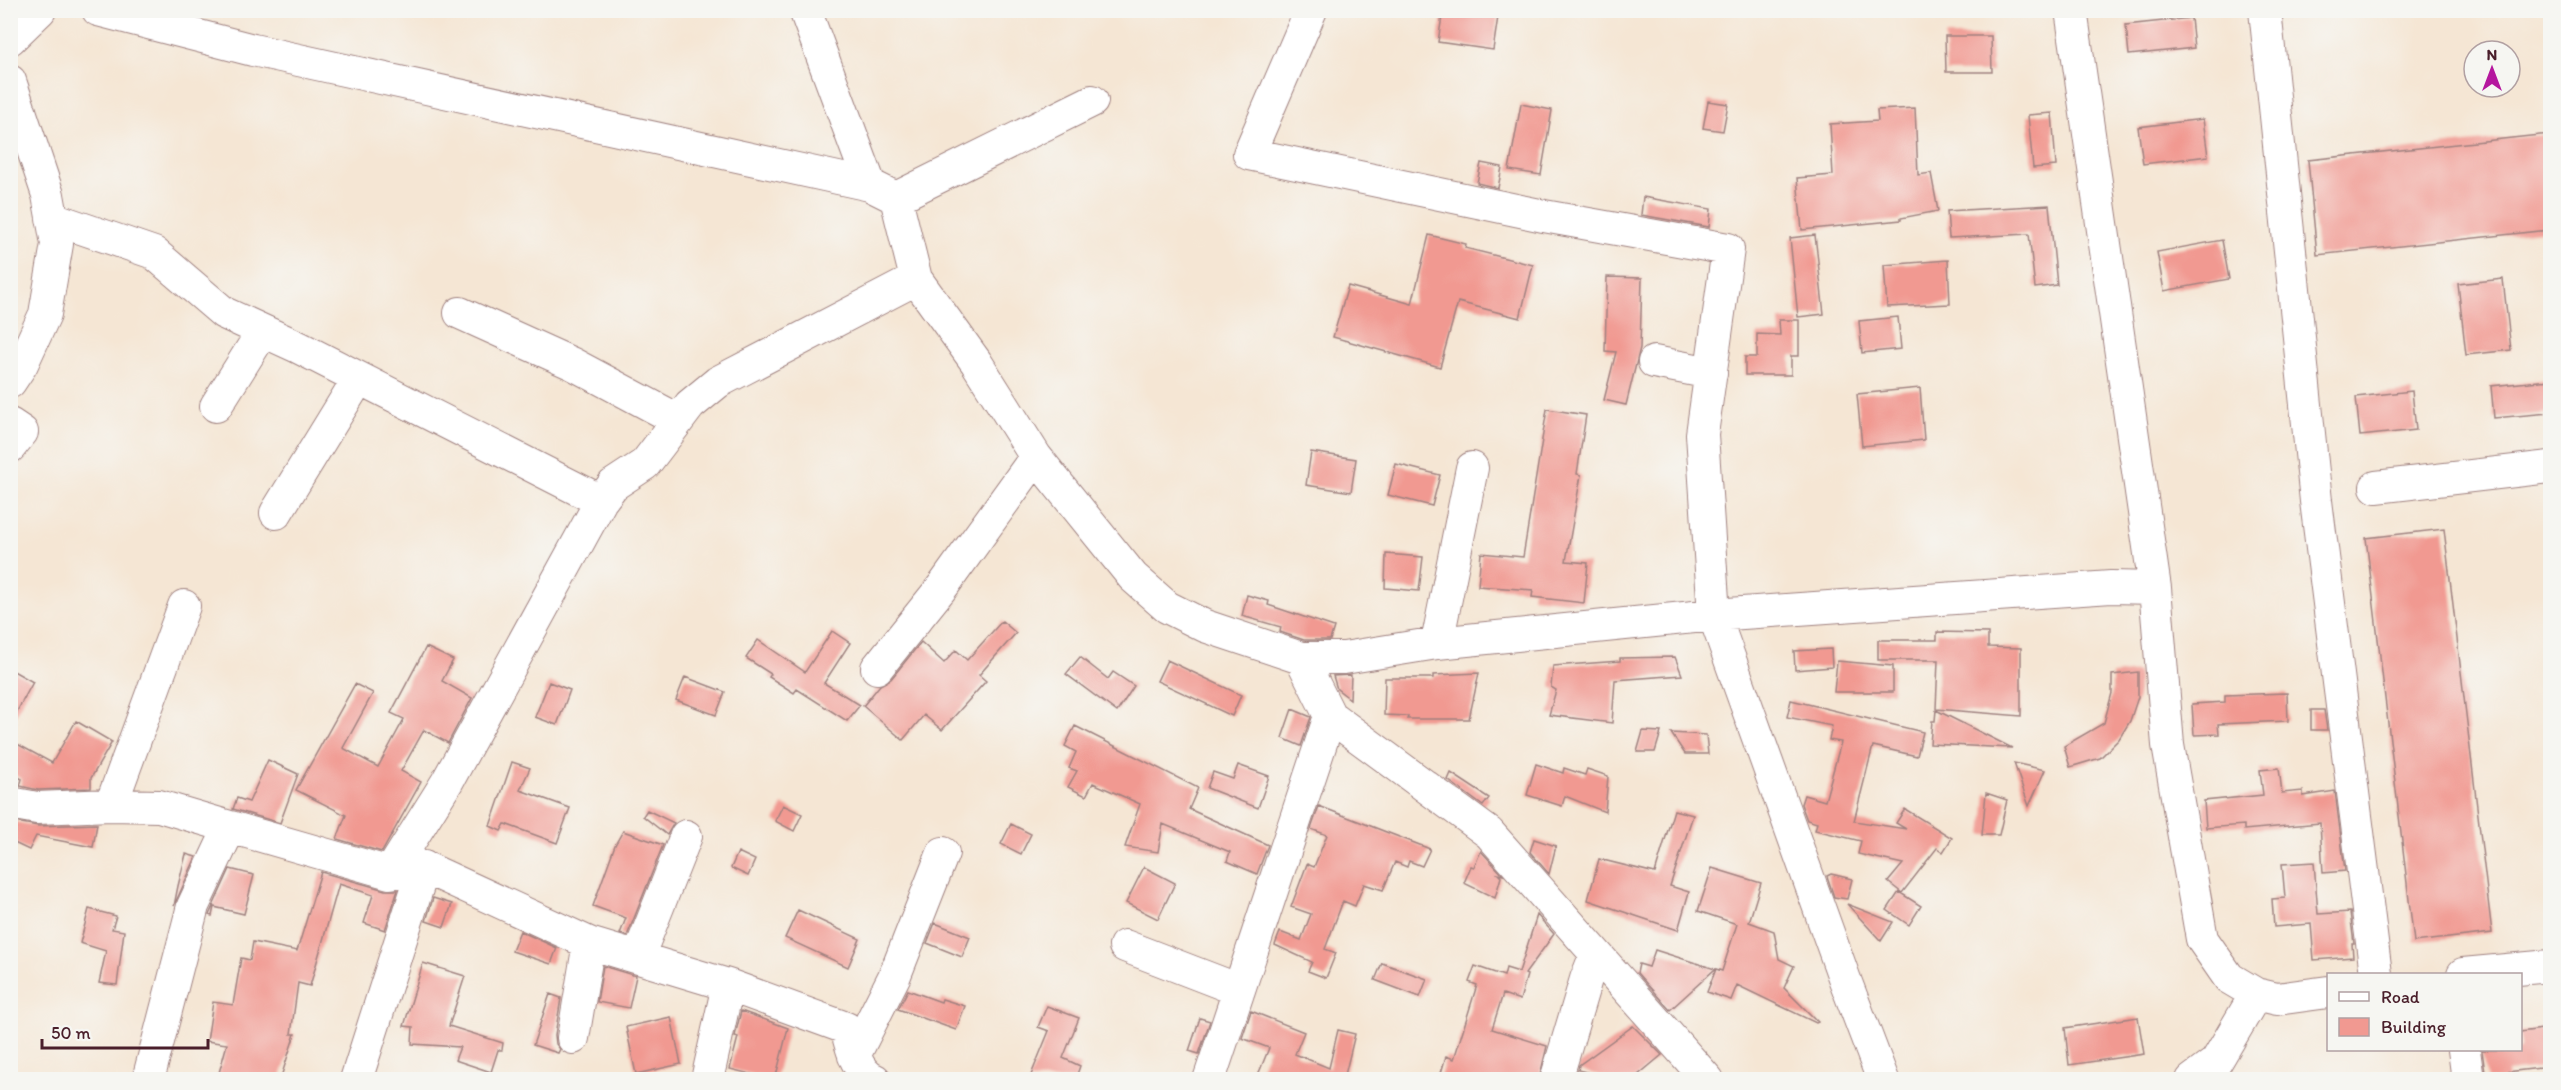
<svg xmlns="http://www.w3.org/2000/svg" width="2561" height="1090" viewBox="0 0 2561 1090" font-family="Itim,sans-serif">
  <rect width="100%" height="100%" fill="#f6f6f2"/>
  <filter id="ink" filterUnits="userSpaceOnUse"><feTurbulence type="fractalNoise" baseFrequency=".0167" numOctaves="2"/><feDisplacementMap in="SourceGraphic" scale="12" xChannelSelector="R" yChannelSelector="G"/><feConvolveMatrix kernelMatrix="1 2 1 2 8 2 1 2 1" color-interpolation-filters="sRGB"/></filter>
  <filter id="wash" filterUnits="userSpaceOnUse"><feTurbulence type="fractalNoise" baseFrequency=".008" numOctaves="4" result="noise"/><feDisplacementMap in="SourceGraphic" scale="24" xChannelSelector="R" yChannelSelector="G"/><feGaussianBlur stdDeviation="1.35" result="paint"/><feColorMatrix in="noise" values="0 0 0 0 0 0 0 0 0 0 0 0 0 0 0 0 0 1.4 0 .05"/><feComposite in="paint" operator="in"/></filter>
  <g filter="url(#wash)">
    <rect width="100%" height="100%" fill="#f5e6d4"/>
    <g id="blocks">
      <path fill="#f19991" d="M1443,10H1499L1493,50L1438,42Z
        M2191,18L2194,48L2129,55L2126,25Z
        M1945,36H1991L1992,72H1946Z
        M1708,101L1728,104L1723,131L1703,128Z
        M1521,104L1552,110L1541,175L1509,170Z
        M1915,108L1918,175L1931,173L1938,211L1901,218V220L1802,230L1797,178L1833,175L1830,124L1878,121L1877,110Z
        M2052,113L2056,166L2033,168L2028,115Z
        M2203,119L2208,156L2143,164L2138,127Z
        M2550,134V230L2317,255L2308,160Z
        M1481,163L1502,167L1498,188L1477,183Z
        M1643,197L1711,209L1709,227L1641,215Z
        M2049,205L2057,285L2035,288L2029,234L1949,238L1947,211Z
        M1429,235L1466,244L1465,248L1533,265L1520,318L1458,302L1440,367L1333,337L1348,286L1412,304Z
        M1815,235L1824,314L1798,317L1790,238Z
        M2222,240L2229,279L2164,291L2157,252Z
        M1948,260L1950,304L1887,307L1884,265Z
        M1607,277L1642,278L1640,348L1626,405L1604,400L1616,352L1605,351Z
        M2503,279L2511,350L2466,355L2458,284Z
        M1898,317L1901,349L1862,353L1859,321Z
        M1779,320H1799V356H1791V375H1745V357H1757V334L1780,335Z
        M2550,380V413L2494,418L2491,386Z
        M1920,388L1924,440L1862,446L1857,394Z
        M2412,391L2416,430L2360,436L2356,397Z
        M1547,409L1586,415L1577,474L1581,475L1566,561L1588,563L1584,603L1532,597L1533,590L1478,586L1481,553L1523,557Z
        M1311,452L1356,459L1351,492L1306,485Z
        M1396,464L1440,475L1432,506L1388,495Z
        M2444,529L2492,933L2414,942L2366,538Z
        M1386,554L1423,557L1419,591L1385,588Z
        M1247,595L1269,601L1268,605L1334,627L1330,640H1304L1280,632L1281,627L1242,616Z
        M1002,621L1016,633L979,675L986,681L942,730L924,715L903,740L863,706L880,685L891,679L921,642L944,663L956,650L967,660Z
        M832,631L850,643L824,683L860,705L847,721L797,689L794,693L769,677L771,674L746,658L758,640L805,672Z
        M1937,632L1988,633V647L2021,648V716L1936,709L1938,660H1878V640H1937Z
        M426,647L453,660L442,681L472,698L448,743L424,730L401,771L421,782L382,852L337,839L346,815L296,790L355,684L373,693L343,748L378,767L404,719L391,713Z
        M1831,649L1832,667L1795,670L1794,651Z
        M1080,657L1108,679L1113,672L1134,686L1117,712L1066,674Z
        M1675,657L1682,675L1615,680L1612,723L1549,715L1556,690L1551,687L1553,666L1620,661V658Z
        M1167,660L1241,695L1232,716L1157,681Z
        M1837,661L1893,666V692H1834Z
        M10,669L33,682L10,724Z
        M2138,672V697L2130,721L2119,739L2100,758L2070,767L2064,746L2104,723L2112,693V675Z
        M1479,673L1469,719H1407L1408,716L1384,715L1385,678H1433V675Z
        M1351,675L1350,699L1337,689L1333,676Z
        M685,677L725,692L716,715L676,700Z
        M549,682L570,690L557,725L535,717Z
        M2287,693L2288,721L2218,724L2219,734L2194,735L2192,704L2225,702V695Z
        M1791,700L1923,732L1917,756L1873,746L1854,821L1906,829L1896,823L1905,809L1952,838L1943,852L1937,848L1902,893L1888,882L1903,864L1858,854L1861,841L1815,830L1817,823L1807,820L1801,804L1804,795L1825,801L1841,742L1829,740L1832,726L1787,717Z
        M1292,709L1311,717L1301,746L1282,738Z
        M1936,710L2012,748L1930,744L1932,721H1935Z
        M2311,710H2324L2327,730H2311Z
        M76,721L112,742L91,778V788L38,790L20,786L22,779L10,773V740L52,763Z
        M1075,726L1198,788L1189,809L1268,845L1257,874L1227,861L1230,852L1163,824L1158,852L1125,847L1140,804L1093,783L1086,796L1068,787L1077,771L1069,768L1076,752L1065,746Z
        M1643,731L1661,732L1655,752H1637Z
        M1671,733L1706,735L1708,754H1685Z
        M268,760L298,774L280,823L233,809L237,798L249,802Z
        M512,762L530,768L520,790L570,808L557,843L505,824L501,831L490,826Z
        M2014,763L2045,770L2029,806Z
        M1536,764L1563,773L1564,768L1585,775L1587,769L1608,776L1605,812L1565,796L1562,806L1527,795Z
        M1238,765L1269,776L1258,808L1207,788L1213,772L1233,779Z
        M2279,768L2282,793L2303,791V796L2335,791L2345,871L2323,873L2320,823L2244,830V825L2206,828L2204,801L2263,795L2260,770Z
        M1451,773L1489,798L1483,806L1448,780Z
        M1986,793L2007,800L1999,835H1982Z
        M783,805L802,814L794,831L775,821Z
        M1319,806L1430,849L1422,866L1409,861L1407,867L1395,862L1383,890L1364,884L1355,906L1343,901L1325,949L1336,953L1326,978L1308,971L1312,962L1275,945L1280,932L1301,940L1311,914L1291,907L1307,864L1314,867L1327,835L1311,829Z
        M647,810L674,823L667,835L643,816Z
        M1674,810L1693,815L1670,886L1689,892L1678,930L1588,900L1599,859L1655,873Z
        M10,821L38,826L97,824L93,847L36,836L29,850L10,841Z
        M1011,824L1031,834L1021,854L1001,844Z
        M623,831L663,845L627,936L620,934L626,918L593,906L615,845Z
        M1534,839L1556,846L1549,874L1530,852Z
        M1481,851L1503,875L1498,874L1501,877L1495,898L1464,883L1471,866L1474,867Z
        M738,852L755,860L748,876L731,868Z
        M186,854L196,857L174,906L178,886Z
        M2314,862L2318,914L2350,912L2354,944H2352L2353,957L2314,960L2311,924L2274,927L2272,899L2285,898L2282,864Z
        M1144,867L1175,883L1158,919L1126,903Z
        M1712,868L1761,883L1749,922L1774,931L1779,959L1794,966L1784,988L1818,1022L1816,1023L1737,985L1731,1000L1707,992L1716,969L1722,971L1737,924L1698,911Z
        M230,869L254,875L244,914L214,907L212,916L209,915Z
        M321,872L385,890H398L385,930L364,923L373,895L339,884L310,986L298,983L291,1034H295L280,1080H217L227,1044L207,1041L213,1002L233,1005L241,958L250,960L253,942L297,951Z
        M1831,874L1852,879L1847,899L1834,897L1827,876Z
        M1899,892L1921,906L1909,925L1887,910Z
        M433,898L452,904L444,927L426,921Z
        M1847,904L1893,922L1881,941Z
        M89,909L116,916L112,929L124,931L117,985L99,983L106,951L80,943Z
        M798,910L860,939L848,967L785,938Z
        M1537,915L1554,934L1525,974L1527,975L1520,1000L1503,994L1492,1029L1547,1046L1539,1080H1439L1446,1056L1454,1059L1477,985L1469,982L1475,966L1504,976L1506,968L1519,972Z
        M935,923L970,937L962,957L927,943Z
        M520,931L557,948L551,964L512,951Z
        M1655,950L1715,969L1670,1010L1637,973L1639,964L1649,967Z
        M423,963L465,976L449,1026L503,1043L502,1050H498L491,1072L455,1060L460,1047L412,1044L413,1027L404,1026Z
        M1382,963L1427,979L1420,997L1375,980Z
        M603,966L636,976L629,1008L597,1002Z
        M908,990L941,1002L942,999L965,1006L956,1030L898,1009Z
        M550,994L561,998L555,1035L556,1044L560,1049L558,1053L533,1045Z
        M1047,1006L1079,1018L1063,1058L1080,1066L1075,1080H1029L1049,1031L1038,1027Z
        M741,1011L788,1028L775,1080L730,1069L738,1037L735,1036Z
        M1251,1011L1304,1032L1295,1054L1329,1068L1338,1030L1355,1034L1345,1075L1355,1080H1256L1269,1048L1242,1038Z
        M671,1017L681,1064L636,1074L626,1027Z
        M2138,1017L2144,1054L2069,1065L2065,1028Z
        M1200,1018L1210,1021L1199,1054L1189,1051Z
        M1633,1026L1662,1055L1632,1080H1618L1578,1070L1579,1065Z
        M2550,1028V1067L2507,1072L2508,1080H2486L2482,1050H2520V1032Z"/>
    </g>
  </g>
  <g filter="url(#ink)">
    <use href="#blocks" fill-opacity="0" stroke="#a08280" stroke-width="1.5"/>
    <g fill="none" stroke-linecap="round" stroke-linejoin="round">
      <defs>
        <path id="minor" d="M98,10L253,50L870,185
          M805,10L870,185L896,198L916,279L976,362L1036,457L1133,577L1167,607L1205,626L1301,658H1344L1437,643L1714,615L2111,587L2155,588
          M1311,10L1249,154L1544,216L1728,249L1702,434L1714,615L1845,980L1883,1080
          M2071,10L2155,588L2168,745L2202,939L2229,978L2256,994L2277,999L2328,992
          M2265,10L2316,501L2376,974
          M10,39L40,10
          M10,81L48,195L57,244L45,314L22,364L10,382
          M896,198L1092,101
          M52,218L154,253L224,313L298,347L601,501
          M460,313L573,364L678,420
          M1654,362L1711,373
          M216,406L263,331
          M10,424L22,432L10,447
          M2376,487L2550,467
          M276,513L359,378
          M1437,643L1472,468
          M1301,658L1330,716L1489,833L1708,1080
          M877,668L943,586L1036,457
          M10,803L37,808L111,805L159,806L230,827
          M111,805L184,606
          M390,873L424,867L589,943L728,985L846,1028C851,1046 856,1072 875,1080
          M1125,946L1239,990
          M638,957L686,836
          M2463,974L2550,966
          M573,1038L589,943
          M2464,1050L2468,1080
          M854,1056L895,975L943,853
          M148,1080L193,906L230,827L390,873L447,782L601,501L613,485L645,464L690,405L718,382L916,279
          M356,1080L424,867
          M707,1080L728,985
          M1209,1080L1330,716
          M1556,1080L1586,979L1596,954
          M2192,1080L2216,1062L2256,994"/>
      </defs>
      <use href="#minor" stroke="#a08280" stroke-width="34"/>
      <use href="#minor" stroke="#fff" stroke-width="32"/>
    </g>
  </g>
  <rect width="2561" height="1090" fill="none" stroke="#f6f6f2" stroke-width="36"/>
  <rect x="2327" y="973" width="195" height="78" fill="#f6f6f2" stroke="#b1a0a2" stroke-width="1.5"/>
  <rect x="2339" y="992" width="30" height="9" fill="#ffffff" stroke="#b1a0a2" stroke-width="1.5"/>
  <text x="2381" y="1003" font-size="18" fill="#4a1f2b">Road</text>
  <rect x="2339" y="1018" width="30" height="18" fill="#f19991" stroke="#b1a0a2" stroke-width="1.5"/>
  <text x="2381" y="1033" font-size="18" fill="#4a1f2b">Building</text>
  <g transform="translate(2492 69)"><circle r="28" fill="#f6f6f2" stroke="#b1a0a2" stroke-width="1.5"/>
  <path d="M0-4.5L10 22L0 15L-10 22Z" fill="#b5179e"/>
  <text y="-9" font-size="16" font-weight="bold" text-anchor="middle" fill="#4a1f2b">N</text>
  </g>
  <path d="M42 1039v9h166v-9" fill="none" stroke="#4a1f2b" stroke-width="3"/>
  <text x="51" y="1039" font-size="18" fill="#4a1f2b" stroke="#f6f6f2" stroke-width="4.5" paint-order="stroke">50 m</text>
</svg>
